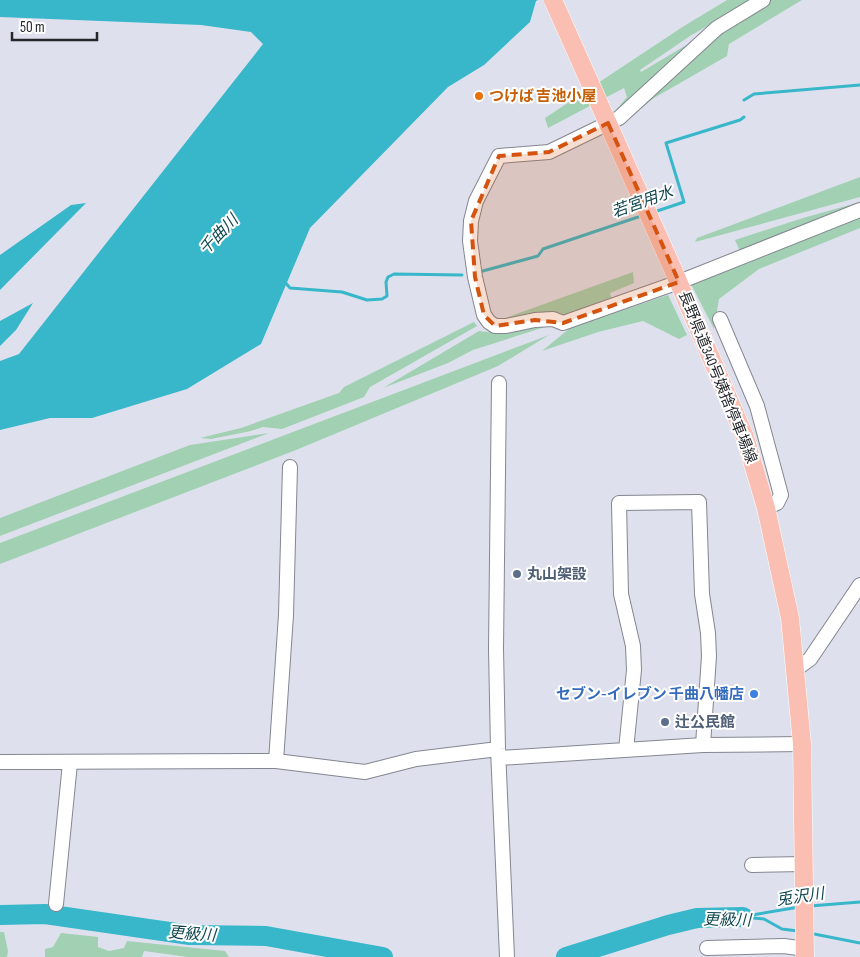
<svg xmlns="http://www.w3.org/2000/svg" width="860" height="957" viewBox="0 0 860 957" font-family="'Sofia Sans Condensed','Noto Sans JP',sans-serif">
  <rect width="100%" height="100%" fill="#dee1ed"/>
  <path fill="#a1d1b2" d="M727,0H752L690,36L640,70L641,72L688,44L701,39L623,109L616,110L627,97L624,88L548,128L545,118L684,26Z
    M771,0H802L729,44L727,56L654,98L623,123L723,28Z
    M860,177V197L695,242L697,238Z
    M860,202V205L740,251L735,240L803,218Z
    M860,214V228L759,269L719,299L714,329L691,284Z
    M633,272L634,283L610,293L612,301L561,316L500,320Z
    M668,295L687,335L679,339L643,321L598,332L542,351L570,328Z
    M474,322L477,326L370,387L364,397L282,429L263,427L251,431L211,439L200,438L241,428L339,393L344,387Z
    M536,324L548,326L473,350L448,363L383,388L479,331L503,334Z
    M549,335L498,366L296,450L0,564V543Z
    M269,433L0,536V518L190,445Z
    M0,932H4L8,951L7,957H0Z
    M61,933L98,937V947L109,951L124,948L127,941L225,951L229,957H188L144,951L142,957H45V949L53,947Z"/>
  <path fill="#38b7ca" d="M0,0H538L536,1L530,22L484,65L448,87L310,228L261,344L187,389L92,418H50L0,430V361L19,354L263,44L251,32L201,25L0,17Z
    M86,203L0,290V255L71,205Z
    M33,303L16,330L0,346V321Z"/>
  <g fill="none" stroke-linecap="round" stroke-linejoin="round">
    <path stroke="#38b7ca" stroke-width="3" d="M744,100L754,94L860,85
      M654,212L684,202L666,143L740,120L744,117
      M479,272L538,256L543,249L644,215
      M284,281L290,288L342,292L367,300L382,299L387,296L386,282L388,277L394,274L462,275
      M810,906L860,902
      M746,916L799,907
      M743,917L764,919L782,929L798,931
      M809,933L860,943"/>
    <path stroke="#38b7ca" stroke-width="20" d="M0,915L45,914L190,935L266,936L383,957
      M566,957L668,925L697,918L743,917"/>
    <defs>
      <path id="minor" d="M763,0L717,28L619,118L549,152L499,156L476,201L471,221L470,241L475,277L484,315L489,322L495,326H506L535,320L553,319L563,323L679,282L860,210
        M720,319L757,406L781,495L777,503L766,508
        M499,383L496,649L498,749L507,957
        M796,669L810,659L860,585
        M626,750L634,670L633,646L621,594L619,503L699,502L702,594L708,633L709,656L703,745
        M499,758L703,745L802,744
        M276,761L286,615L290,467
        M0,762L276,761L365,772L416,759L498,749
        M752,865L804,864
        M56,904L70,763
        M707,948L784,946L805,949"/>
      <path id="major" d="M675,274L745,437L766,508L790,618L802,744L805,957"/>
    </defs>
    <use href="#minor" stroke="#848691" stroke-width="16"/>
    <use href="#major" stroke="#fff" stroke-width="19"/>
    <use href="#minor" stroke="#fff" stroke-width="14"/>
    <use href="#major" stroke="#fabfb2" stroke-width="18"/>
    <defs>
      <path id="major-bridge" d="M553,0L675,274"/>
    </defs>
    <use href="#major-bridge" stroke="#fff" stroke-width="19" stroke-linecap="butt"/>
    <use href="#major-bridge" stroke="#fabfb2" stroke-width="18"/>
  </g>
  <path fill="#d4540f" fill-opacity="0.2" stroke="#d4540f" stroke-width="4" stroke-dasharray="10 6" stroke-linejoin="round" d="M608,123L679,282L563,323L535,320L495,326L484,315L475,277L471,221L499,156L549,152Z"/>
  <circle fill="#e8710a" stroke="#fff" stroke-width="2" cx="479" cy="96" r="5"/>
  <g fill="#5c6f8a" stroke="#fff" stroke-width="2">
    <circle cx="517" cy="574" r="5"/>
    <circle cx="665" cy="722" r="5"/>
  </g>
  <circle fill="#3f7fe0" stroke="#fff" stroke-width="2" cx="754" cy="694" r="5"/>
  <g text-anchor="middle" stroke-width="4" stroke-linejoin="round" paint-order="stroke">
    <g font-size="15" font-weight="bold" fill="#c56008" stroke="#fff" text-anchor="start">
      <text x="489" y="101">つけば 吉池小屋</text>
    </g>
    <g font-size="15" fill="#25262b" stroke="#fff">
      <text transform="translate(718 377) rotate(68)" y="5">長野県道340号姨捨停車場線</text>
    </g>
    <g font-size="15" font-weight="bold" fill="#4e5e75" stroke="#fff" text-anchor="start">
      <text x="527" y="579">丸山架設</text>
      <text x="675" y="727">辻公民館</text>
    </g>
    <g font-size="15" font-weight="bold" fill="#366cbe" stroke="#fff" text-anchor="end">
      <text x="744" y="699">セブン-イレブン 千曲八幡店</text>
    </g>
    <g font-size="16" font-style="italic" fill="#10474e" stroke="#fff">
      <text transform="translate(642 201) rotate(-20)" y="6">若宮用水</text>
      <text transform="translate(218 234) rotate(-46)" y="6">千曲川</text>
      <text transform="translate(800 896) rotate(-8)" y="6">兎沢川</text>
      <text transform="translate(727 919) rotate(1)" y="6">更級川</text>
      <text transform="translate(192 933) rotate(4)" y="6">更級川</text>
    </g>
  </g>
  <path d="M12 32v8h85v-8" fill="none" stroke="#25262b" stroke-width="2.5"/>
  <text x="20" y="32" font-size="15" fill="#25262b" stroke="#ffffff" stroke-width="4" paint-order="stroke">50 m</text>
</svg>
